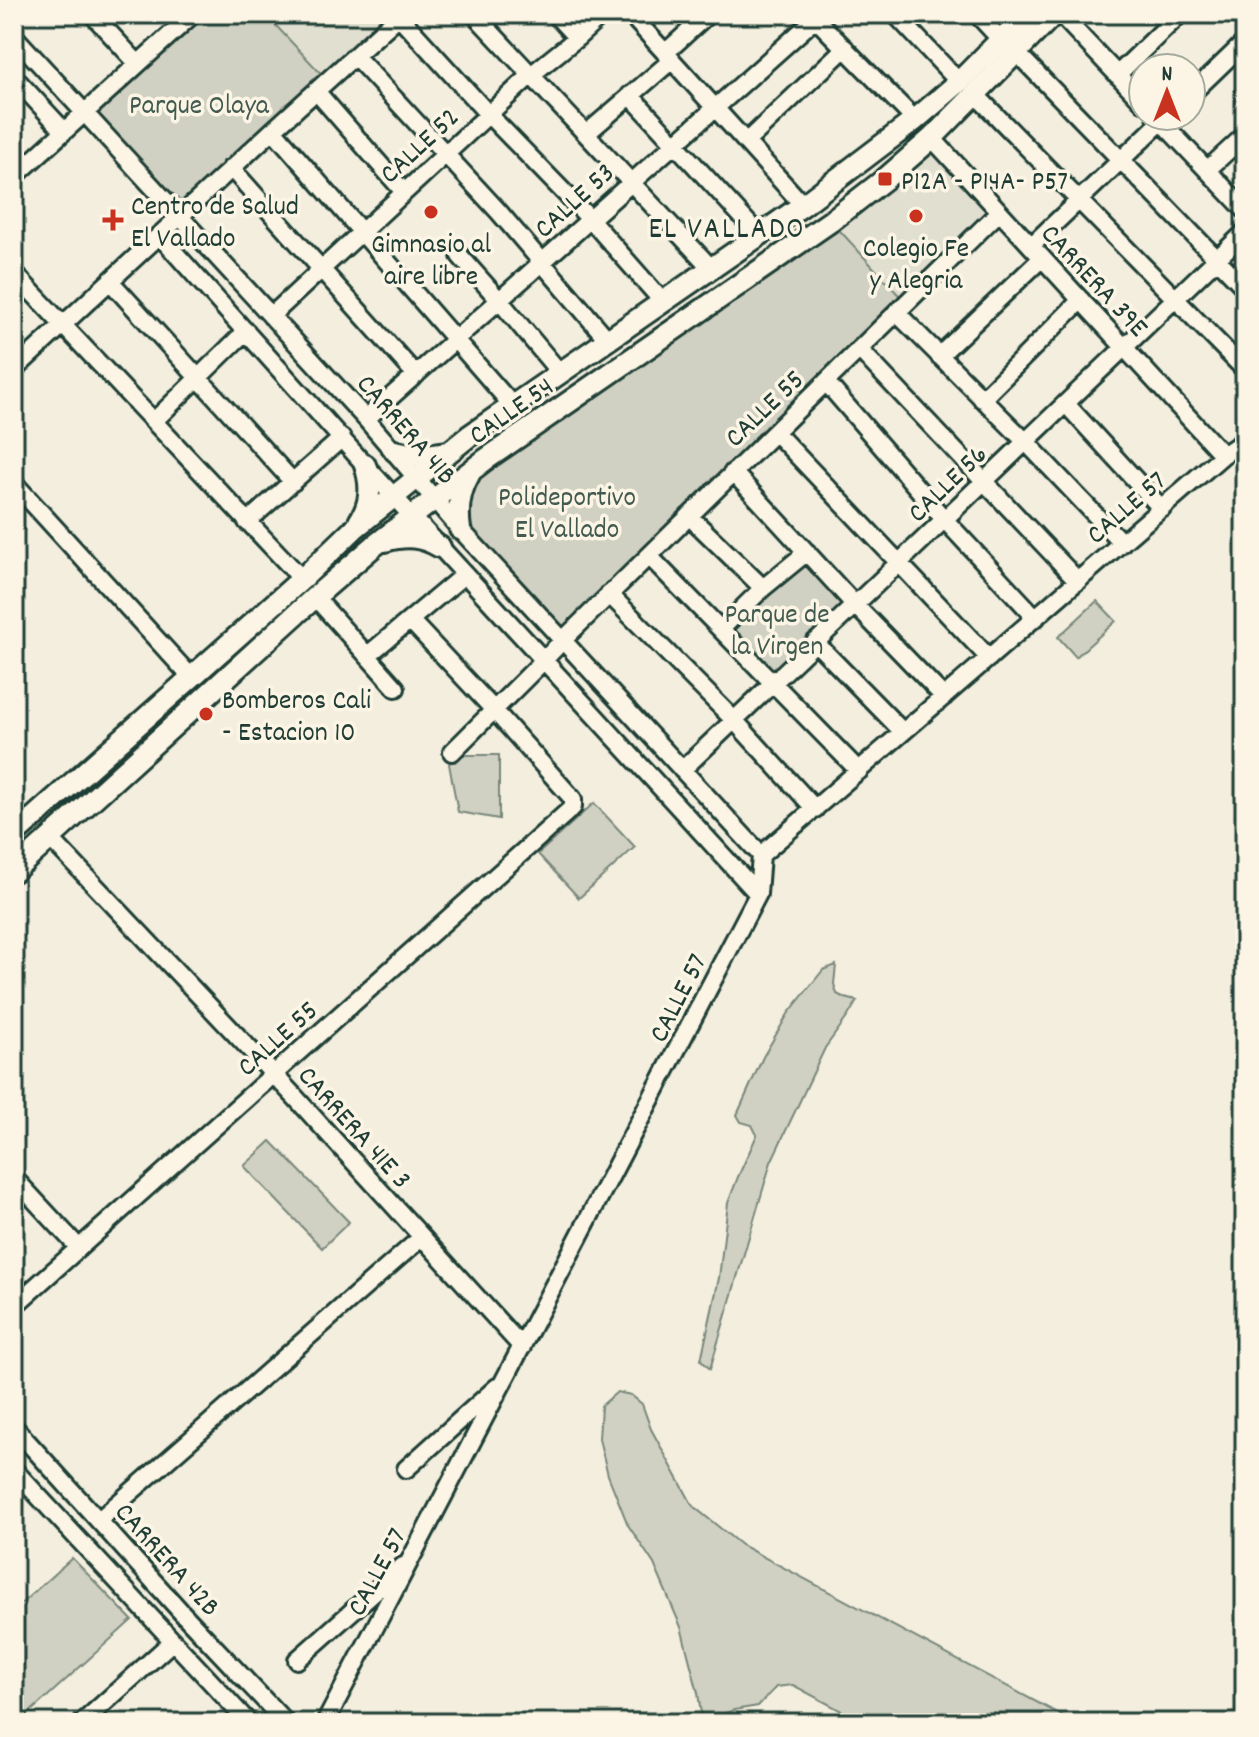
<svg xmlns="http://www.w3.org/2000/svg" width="1259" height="1737" viewBox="0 0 1259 1737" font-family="Dekko,sans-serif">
  <rect width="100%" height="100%" fill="#f3eede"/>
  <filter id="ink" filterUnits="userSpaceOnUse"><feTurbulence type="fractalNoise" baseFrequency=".0125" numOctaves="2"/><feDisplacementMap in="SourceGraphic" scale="16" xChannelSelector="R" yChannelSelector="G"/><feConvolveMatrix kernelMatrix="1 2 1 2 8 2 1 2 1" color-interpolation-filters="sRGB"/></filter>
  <g filter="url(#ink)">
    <path fill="#e1dfd0" d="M265,14H397L328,81Z
      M932,138L999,212L906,303L831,221Z"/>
    <path fill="#d0d1c2" stroke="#78877b" stroke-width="2" d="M193,14H265L328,81L179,216L84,113Z
      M831,221L906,303L563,640L458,516L466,481Z
      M807,552L855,605L774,682L721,629Z
      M1097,601L1116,621L1076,657L1058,637Z
      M455,755H499V819L458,812L449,764Z
      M594,803L635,847L579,898L538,854Z
      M836,965L834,984L837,994L845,998L857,1001L848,1016L825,1048L771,1162L710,1369L701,1360L719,1278L728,1203L738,1177L757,1135L752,1125L741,1122L737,1115L763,1057L788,1014L823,970Z
      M271,1141L349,1222L322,1248L244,1166Z
      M617,1392L631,1395L642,1404L651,1429L693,1506L741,1545L1076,1723H864L793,1685L776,1687L758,1706L734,1710L702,1721L698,1693L681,1627L654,1564L628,1525L608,1475L599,1439L601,1406Z
      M72,1558L132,1620L18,1723H14V1610Z"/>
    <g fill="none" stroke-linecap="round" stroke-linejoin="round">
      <defs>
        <path id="minor" d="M92,14L138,64
          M397,14L488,114L590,219L663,302
          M474,14L711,268
          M555,14L577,38
          M630,14L803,205
          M811,14L915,120
          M895,14L959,82
          M977,14L1001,40
          M1060,14L1143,102
          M14,36L366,419L460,529L761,855
          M1016,52L1245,288
          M665,53L708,14
          M355,56L499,212L608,340
          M1117,75L1180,14
          M14,77L64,131
          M316,91L404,192
          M975,94L1245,370
          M1191,94L1245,42
          M630,95L759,235
          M1156,116L1245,210
          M273,130L512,405
          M586,134L672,60
          M932,138L1223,455
          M746,142L845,48
          M231,168L416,375
          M1207,170L1245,135
          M14,177L193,14
          M159,235L365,465L758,894
          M1031,246L1167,116
          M460,256L499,300L560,373
          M14,273L302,579
          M110,281L293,482
          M896,312L1026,442L1122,543
          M271,316L531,75L577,38L603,14
          M859,349L1078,581
          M939,356L1042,258
          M14,370L273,130L401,14
          M826,382L944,519L1036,618
          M982,399L1081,300
          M1066,404L1162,509
          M366,419L815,19
          M154,421L246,331
          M775,432L989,658
          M733,472L855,605L944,697
          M14,483L191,677
          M689,516L763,588
          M247,522L342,438
          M649,556L859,771
          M609,594L734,720L815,809
          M315,597L396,688
          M721,629L763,588L807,552
          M815,642L903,732
          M368,655L465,574
          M452,752L544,660L563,640L999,212
          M682,770L1245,232
          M51,839L295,1097L522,1347
          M14,1178L79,1248
          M14,1306L573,807V799L494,710L410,620
          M14,1427L184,1615L286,1723
          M406,1469L497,1387
          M14,1470L249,1723
          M99,1520L422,1237
          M297,1660L403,1566
          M82,1723L173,1641
          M325,1723L758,894L761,855L1223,455L1245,440"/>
        <path id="major" d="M395,451L420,456L449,452
          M359,522C371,504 372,486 365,465
          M460,529C457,509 459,492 469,475
          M385,541C406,535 422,536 440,547
          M14,835L302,579L355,528L469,436L803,205L915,120L959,82L1026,14
          M14,871L315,597L374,546L485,460L831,221L885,179L932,138L1054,14"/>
      </defs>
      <use href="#minor" stroke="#1f3d34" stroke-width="22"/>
      <use href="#major" stroke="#1f3d34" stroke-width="26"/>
      <use href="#minor" stroke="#fcf5e5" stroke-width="16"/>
      <use href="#major" stroke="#fcf5e5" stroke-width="20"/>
    </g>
  </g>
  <g fill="#c8321e" stroke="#fcf5e5" stroke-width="3">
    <rect x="877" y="171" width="16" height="16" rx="4"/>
    <circle cx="431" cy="212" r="8"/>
    <circle cx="916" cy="216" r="8"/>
    <path d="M109 208h8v8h8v8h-8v8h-8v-8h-8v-8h8z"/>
    <circle cx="206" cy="714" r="8"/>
  </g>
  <g text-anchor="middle" stroke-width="7" stroke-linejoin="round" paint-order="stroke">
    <g font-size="28" fill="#425b50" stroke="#fcf5e5">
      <text x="199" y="113">Parque Olaya</text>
      <text x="567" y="505">Polideportivo<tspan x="567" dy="32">El Vallado</tspan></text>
      <text x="777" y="622">Parque de<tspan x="777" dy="32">la Virgen</tspan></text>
    </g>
    <g font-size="28" fill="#1f3d34" stroke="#fcf5e5">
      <text transform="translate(418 144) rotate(-43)" y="10">CALLE 52</text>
      <text transform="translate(573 199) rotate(-42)" y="10">CALLE 53</text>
      <text transform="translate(1096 279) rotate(47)" y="10">CARRERA 39E</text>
      <text transform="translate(763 407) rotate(-44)" y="10">CALLE 55</text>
      <text transform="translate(510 409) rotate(-35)" y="10">CALLE 54</text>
      <text transform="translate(408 428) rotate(49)" y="10">CARRERA 41B</text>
      <text transform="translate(946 482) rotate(-44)" y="10">CALLE 56</text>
      <text transform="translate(1125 506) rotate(-41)" y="10">CALLE 57</text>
      <text transform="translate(676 997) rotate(-63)" y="10">CALLE 57</text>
      <text transform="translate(276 1037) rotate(-42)" y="10">CALLE 55</text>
      <text transform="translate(356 1126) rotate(48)" y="10">CARRERA 41E 3</text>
      <text transform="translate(169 1558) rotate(48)" y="10">CARRERA 42B</text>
      <text transform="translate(375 1571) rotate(-62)" y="10">CALLE 57</text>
    </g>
    <g font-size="28" fill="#1f3d34" stroke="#fcf5e5" text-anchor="start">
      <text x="901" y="189">P12A - P14A- P57</text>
      <text x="131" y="214">Centro de Salud<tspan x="131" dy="32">El Vallado</tspan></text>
      <text x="431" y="252" text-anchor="middle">Gimnasio al<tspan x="431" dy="32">aire libre</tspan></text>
      <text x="916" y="256" text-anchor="middle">Colegio Fe<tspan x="916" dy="32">y Alegria</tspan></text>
      <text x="222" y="708">Bomberos Cali<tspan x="222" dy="32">- Estacion 10</tspan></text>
    </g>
    <g font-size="30" letter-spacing="2" fill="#1f3d34" stroke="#fcf5e5">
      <text x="727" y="237">EL VALLADO</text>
    </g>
  </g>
  <rect width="1259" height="1737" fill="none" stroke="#fcf5e5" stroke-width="48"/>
  <rect x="24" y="24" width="1211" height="1689" fill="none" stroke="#1f3d34" stroke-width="3" filter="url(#ink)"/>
  <g transform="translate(1167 92)"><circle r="38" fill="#fcf5e5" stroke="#a4ab9e" stroke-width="2"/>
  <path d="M0-6L14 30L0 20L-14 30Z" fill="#c8321e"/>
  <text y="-12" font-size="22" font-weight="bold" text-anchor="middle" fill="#1f3d34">N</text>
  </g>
</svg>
